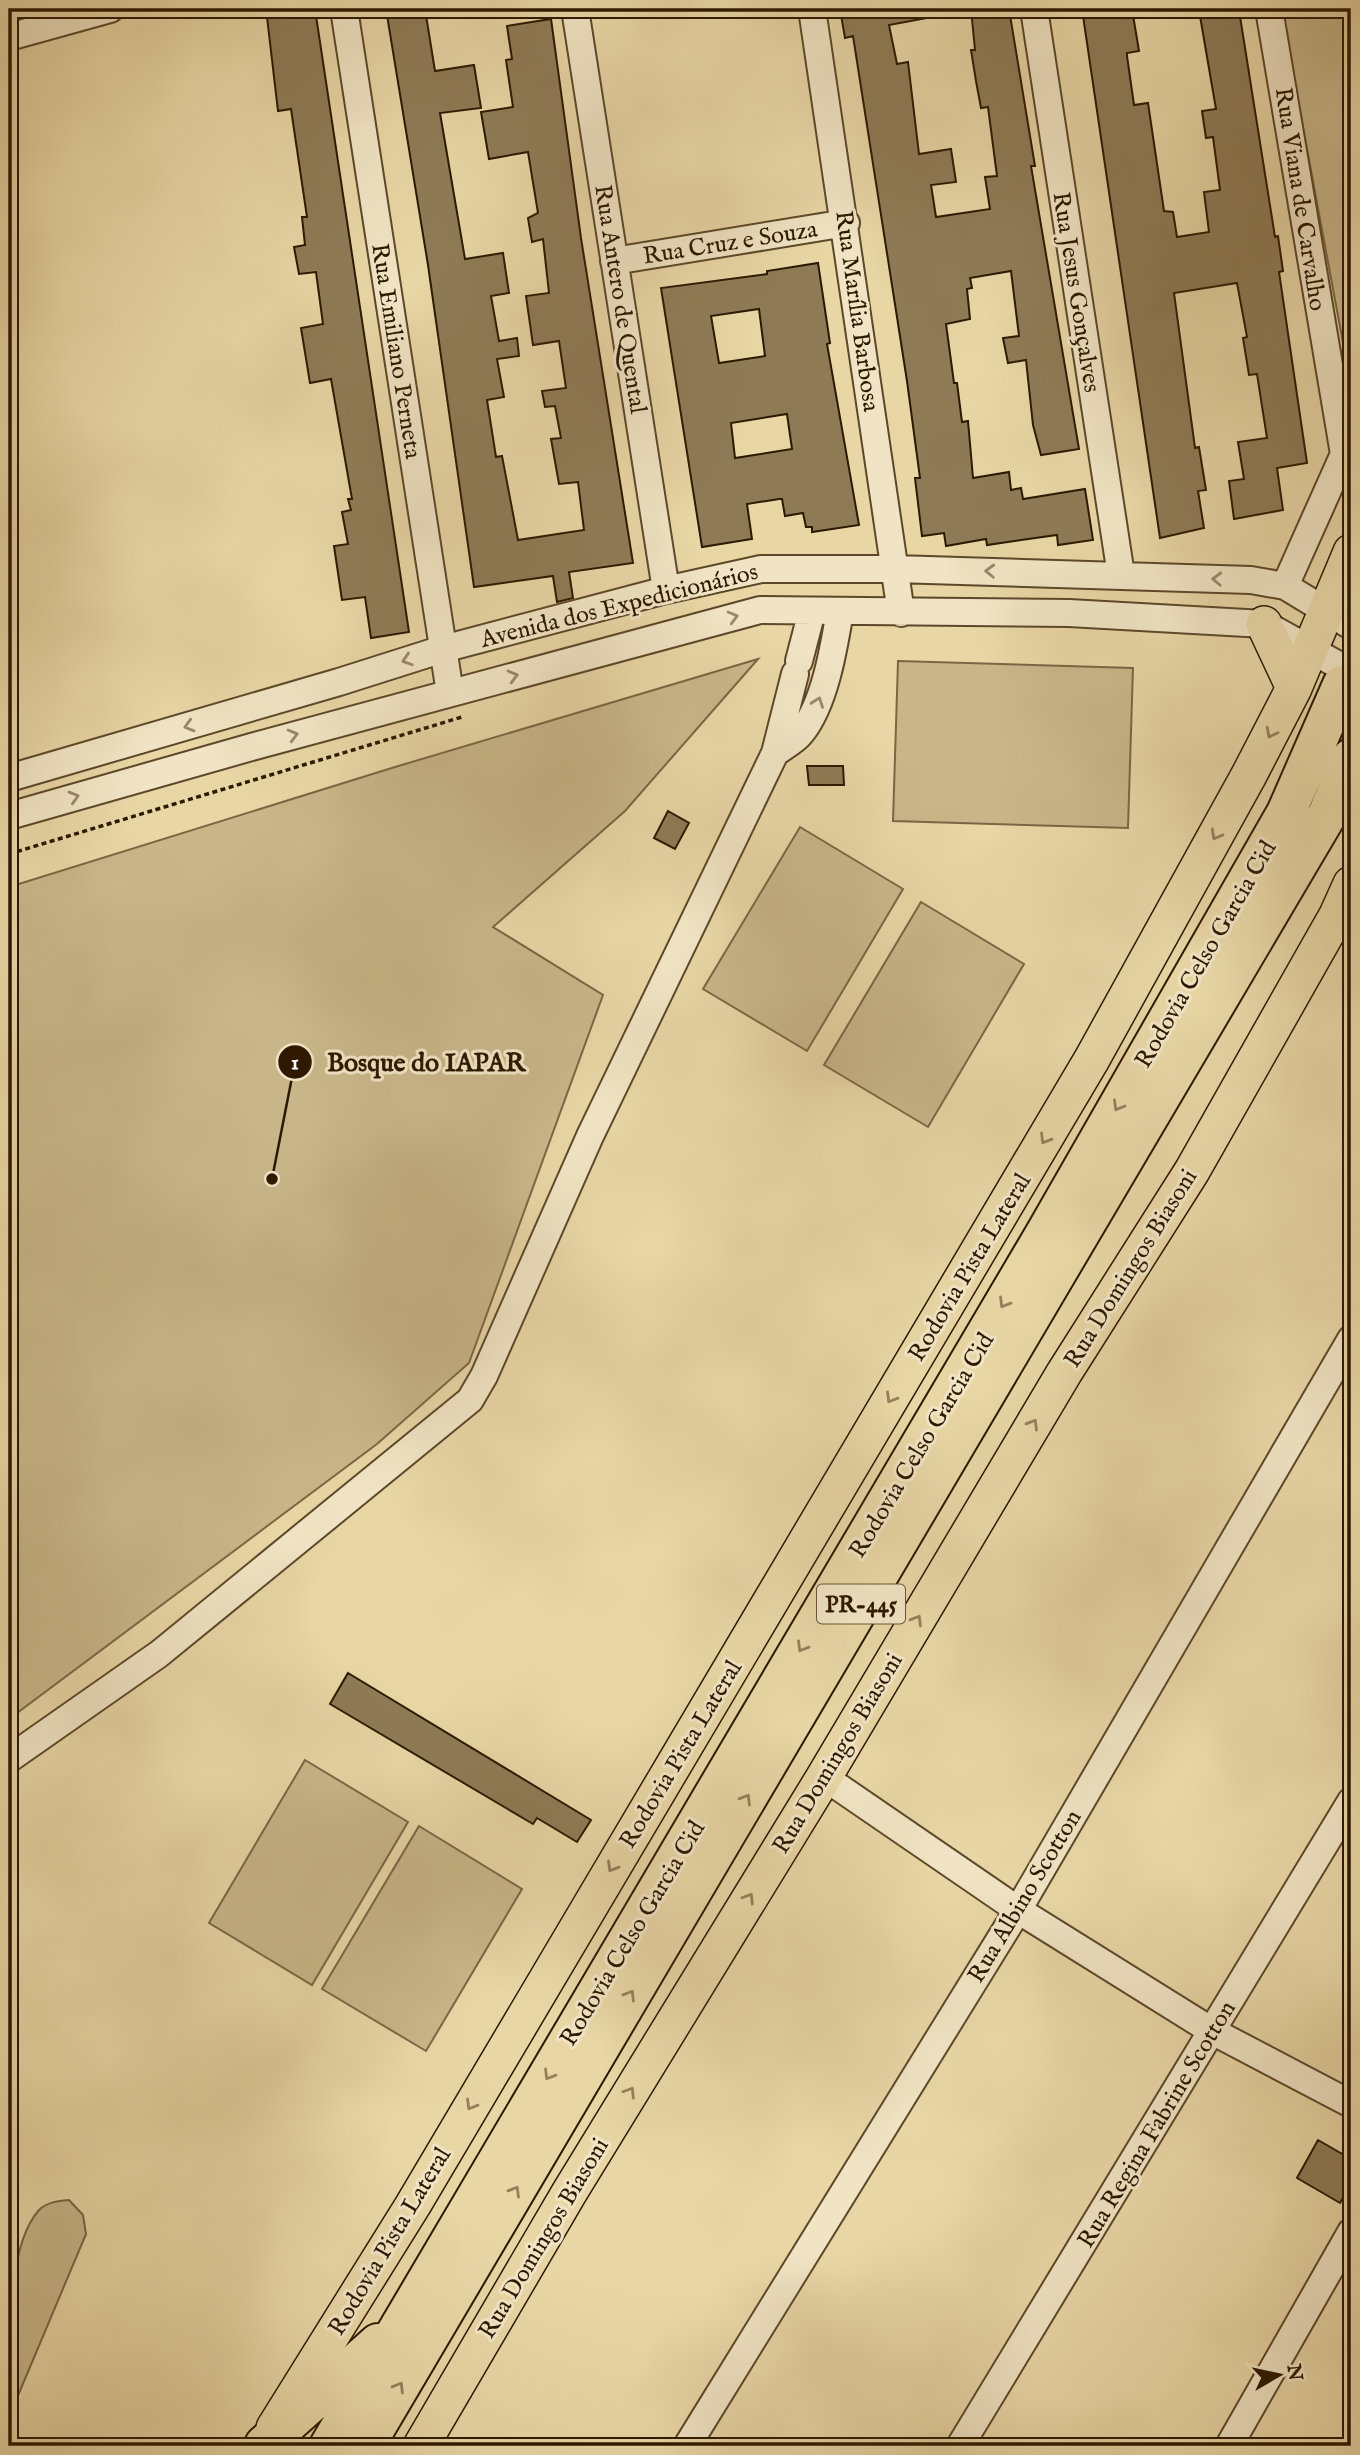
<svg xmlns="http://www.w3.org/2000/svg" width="1360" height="2455" viewBox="0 0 1360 2455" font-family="'IM FELL English',serif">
  <rect width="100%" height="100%" fill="#e8d6a5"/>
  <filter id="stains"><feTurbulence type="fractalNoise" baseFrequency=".00286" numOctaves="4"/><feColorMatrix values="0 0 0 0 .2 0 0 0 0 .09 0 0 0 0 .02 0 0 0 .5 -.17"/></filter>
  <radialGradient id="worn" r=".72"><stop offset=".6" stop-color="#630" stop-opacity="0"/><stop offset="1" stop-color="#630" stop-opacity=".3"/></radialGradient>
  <path fill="#c8b689" stroke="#7a6744" stroke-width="2" d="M1281,9H1351V342L1346,359Z
    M758,659L625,811L493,927L603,995L469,1363L377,1444L9,1719V887L395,767Z
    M898,661L1133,668L1128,828L893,821Z
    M800,827L903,889L807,1051L703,989Z
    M921,902L1024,964L928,1127L824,1065Z
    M305,1760L408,1822L312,1985L209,1923Z
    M419,1826L522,1889L426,2051L322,1989Z
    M69,2200L83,2215L86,2234L9,2417C9,2366 3,2250 39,2210C47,2202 58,2201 69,2200Z"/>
  <path fill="#8e7b56" stroke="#2d1800" stroke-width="2" fill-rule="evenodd" d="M315,9L409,632L371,638L365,597L342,600L334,546L348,544L342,512L351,510L348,499H352L331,379L310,383L301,328L323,324L316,272L299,274L294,247L305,245L302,217H307L291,109L278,111L267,17H276V12Z
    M386,9H425L435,71L474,65L481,108L440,113L465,259L503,253L509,293L491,296L499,341L517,338L519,356L497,359L504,397L487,400L496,457L502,456L518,540L584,530L578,482L559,484L551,439L561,438L555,406L545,407L542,391L566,388L559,341L533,345L526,296L549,293L543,239L532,242L528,218L538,213L528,152L489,159L481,112L513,107L506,60L512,59L507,26L551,19L581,238L633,563L569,572L573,598L557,602L553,576L474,587L428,265Z
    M840,9H927V18L889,25L897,64L908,62L919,154L951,149L956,182L931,185L936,217L990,209L985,177L997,176L988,107L981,108L976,81L971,50H975L971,9H1009L1035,166H1031L1079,449L1041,455L1033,425L1026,360L1008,363L1003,338L1019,336L1011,271L970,278L972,288L967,289L970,319L946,324L954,383H957L962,422L968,421L973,478L1009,472L1011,490L1021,488L1023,499L1085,489L1093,540L1058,545L1057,535L987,545L986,539L946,546L944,533L922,536L915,478H920L907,381L853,36L845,38Z
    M1082,9H1132L1139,51L1127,53V56L1134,105L1148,103L1164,211L1173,212L1177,237L1209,232L1204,192L1220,190L1213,137L1206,138L1202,111L1216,109L1200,16L1239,10L1275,237L1278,236L1283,271L1279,272L1307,463L1277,468L1283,510L1234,519L1229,481L1244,479L1238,442L1267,438L1257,374L1249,375L1243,338L1247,337L1237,283L1174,293L1195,448L1199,447L1206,490L1198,491L1204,528L1160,538Z
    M818,263L830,343L827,344L859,525L812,532V527H806L803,513L785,516L782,499H779L747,504L752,539L702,547L661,288L767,274V271ZM759,309L765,356L719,363L711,316ZM787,414L792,449L735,458L731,423Z
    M807,766H843L844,785H809Z
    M668,811L689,823L675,849L654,838Z
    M348,1673L591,1820L577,1842L537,1818L533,1824L330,1704Z
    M1318,2140L1351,2159V2184L1340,2203L1297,2178Z"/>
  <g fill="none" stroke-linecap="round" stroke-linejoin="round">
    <defs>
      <path id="minor" d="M344,9L450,693
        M575,9L666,590
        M812,9L901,613
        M1034,9L1121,575
        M1269,9L1344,454L1285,586
        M9,37L110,9
        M614,261L846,223
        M799,661L812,611
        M775,753C783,747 795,741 801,733C825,704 834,647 840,611
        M9,778L339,682L443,649L666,590L761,569H895L1251,580L1285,586L1351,626
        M9,816L255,746L760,610L1069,613L1264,624L1351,672
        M9,1759L159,1654L470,1400L484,1376L590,1136L775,753L795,674
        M824,1777L1018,1910L1212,2031L1351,2104
        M687,2446L1018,1910L1351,1339
        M960,2446L1351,1801
        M1229,2446L1351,2232"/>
      <path id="major" d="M1264,624L1294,688
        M274,2428L413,2205L1092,1059L1249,775L1294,688L1351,552
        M421,2446L569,2193L824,1777L1064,1373L1192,1171L1337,915L1351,884"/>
      <path id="highway" d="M264,2445L378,2343
        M329,2446L1047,1230L1286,813L1342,685
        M365,2446L1327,815L1351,758"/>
    </defs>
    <use href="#minor" stroke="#5c4829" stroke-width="30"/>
    <use href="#major" stroke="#2d1800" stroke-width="38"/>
    <use href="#highway" stroke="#2d1800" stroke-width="42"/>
    <path stroke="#2d1800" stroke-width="3.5" stroke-dasharray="5 3.5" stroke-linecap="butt" d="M9,854L462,717"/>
    <use href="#minor" stroke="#f0e4c4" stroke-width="26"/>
    <use href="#major" stroke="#e8d6a5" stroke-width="35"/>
    <use href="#highway" stroke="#e8d6a5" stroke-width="38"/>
  </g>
  <defs><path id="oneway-chevron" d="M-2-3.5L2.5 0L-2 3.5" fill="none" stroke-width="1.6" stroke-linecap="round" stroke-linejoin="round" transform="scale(1.75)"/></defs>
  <g stroke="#98886c">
    <use href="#oneway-chevron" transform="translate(990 571) rotate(-178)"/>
    <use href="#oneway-chevron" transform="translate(1217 579) rotate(-178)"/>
    <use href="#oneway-chevron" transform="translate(733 617) rotate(-15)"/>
    <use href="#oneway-chevron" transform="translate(407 660) rotate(162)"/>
    <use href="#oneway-chevron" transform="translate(513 676) rotate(-15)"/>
    <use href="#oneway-chevron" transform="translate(818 702) rotate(-70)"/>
    <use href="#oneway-chevron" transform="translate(189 726) rotate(164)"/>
    <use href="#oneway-chevron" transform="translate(293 735) rotate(-15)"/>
    <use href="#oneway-chevron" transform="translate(74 797) rotate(-16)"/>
  </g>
  <g stroke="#94805b">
    <use href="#oneway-chevron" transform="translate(1271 733) rotate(117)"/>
    <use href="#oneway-chevron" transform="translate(1216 835) rotate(119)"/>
    <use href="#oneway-chevron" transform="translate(1118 1106) rotate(120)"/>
    <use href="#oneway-chevron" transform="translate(1045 1139) rotate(121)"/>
    <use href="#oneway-chevron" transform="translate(1004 1303) rotate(121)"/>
    <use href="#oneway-chevron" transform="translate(891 1398) rotate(121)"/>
    <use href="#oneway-chevron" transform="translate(1033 1424) rotate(-59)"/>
    <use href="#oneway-chevron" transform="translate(917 1620) rotate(-59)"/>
    <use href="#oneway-chevron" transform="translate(802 1647) rotate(121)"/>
    <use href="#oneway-chevron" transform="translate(746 1799) rotate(-59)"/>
    <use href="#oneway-chevron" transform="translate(612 1867) rotate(121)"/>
    <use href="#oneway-chevron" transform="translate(749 1898) rotate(-58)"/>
    <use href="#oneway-chevron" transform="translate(630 1995) rotate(-59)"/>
    <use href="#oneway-chevron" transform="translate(549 2075) rotate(121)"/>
    <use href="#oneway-chevron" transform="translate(630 2092) rotate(-58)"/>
    <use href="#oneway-chevron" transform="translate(471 2105) rotate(121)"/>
    <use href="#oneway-chevron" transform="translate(515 2191) rotate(-59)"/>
    <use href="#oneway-chevron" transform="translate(399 2387) rotate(-59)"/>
  </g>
  <g text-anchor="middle" stroke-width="6" stroke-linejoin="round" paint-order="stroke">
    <rect fill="#f0e4c4" stroke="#68553b" stroke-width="2" x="817" y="1584.5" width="88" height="39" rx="5"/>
    <g font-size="23" font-weight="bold" fill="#2d1800">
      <text x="861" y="1612">PR-445</text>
    </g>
    <g font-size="24" fill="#2d1800" stroke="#f0e4c4">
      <text transform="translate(1301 199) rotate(81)" y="8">Rua Viana de Carvalho</text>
      <text transform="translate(730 242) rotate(-9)" y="8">Rua Cruz e Souza</text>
      <text transform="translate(1077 292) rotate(81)" y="8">Rua Jesus Gonçalves</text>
      <text transform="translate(621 299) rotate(81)" y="8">Rua Antero de Quental</text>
      <text transform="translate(858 311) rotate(82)" y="8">Rua Marília Barbosa</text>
      <text transform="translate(397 351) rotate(81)" y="8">Rua Emiliano Perneta</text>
      <text transform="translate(619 605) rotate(-14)" y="8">Avenida dos Expedicionários</text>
      <text transform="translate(1205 954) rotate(-60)" y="8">Rodovia Celso Garcia Cid</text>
      <text transform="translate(969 1267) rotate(-59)" y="8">Rodovia Pista Lateral</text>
      <text transform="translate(1130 1268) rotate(-58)" y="8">Rua Domingos Biasoni</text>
      <text transform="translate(921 1445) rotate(-59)" y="8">Rodovia Celso Garcia Cid</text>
      <text transform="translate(837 1753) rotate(-59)" y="8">Rua Domingos Biasoni</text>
      <text transform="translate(680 1754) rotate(-59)" y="8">Rodovia Pista Lateral</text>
      <text transform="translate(1024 1896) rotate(-59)" y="8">Rua Albino Scotton</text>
      <text transform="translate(632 1933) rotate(-59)" y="8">Rodovia Celso Garcia Cid</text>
      <text transform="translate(1156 2124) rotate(-59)" y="8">Rua Regina Fabrine Scotton</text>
      <text transform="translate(543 2238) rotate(-59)" y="8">Rua Domingos Biasoni</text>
      <text transform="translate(389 2241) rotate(-59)" y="8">Rodovia Pista Lateral</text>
    </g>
  </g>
  <path fill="none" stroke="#2d1800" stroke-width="2.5" d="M272 1179L295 1062"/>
  <g fill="#2d1800" stroke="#f0e4c4" stroke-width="2.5">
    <circle cx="272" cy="1179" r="7"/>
    <circle cx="295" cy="1062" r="18"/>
  </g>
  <g font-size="21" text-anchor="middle" font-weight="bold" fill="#fff">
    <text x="295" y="1069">1</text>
  </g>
  <g font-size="26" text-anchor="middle" font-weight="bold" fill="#2d1800" stroke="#f0e4c4" stroke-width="6" stroke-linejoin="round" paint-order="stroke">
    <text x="426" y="1071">Bosque do IAPAR</text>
  </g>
  <rect width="1360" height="2455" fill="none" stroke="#e8d6a5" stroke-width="35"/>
  <rect x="10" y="10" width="1339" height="2434" fill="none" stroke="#2d1800" stroke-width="3.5"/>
  <rect x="18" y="18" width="1325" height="2420" fill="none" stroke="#2d1800" stroke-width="2"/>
  <g transform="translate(1279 2375) rotate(81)" stroke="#f0e4c4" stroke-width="5" paint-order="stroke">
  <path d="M0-5L12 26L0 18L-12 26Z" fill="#2d1800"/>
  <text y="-10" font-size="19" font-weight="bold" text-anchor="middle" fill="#2d1800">N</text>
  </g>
  <rect width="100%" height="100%" filter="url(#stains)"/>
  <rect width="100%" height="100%" fill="url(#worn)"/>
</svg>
